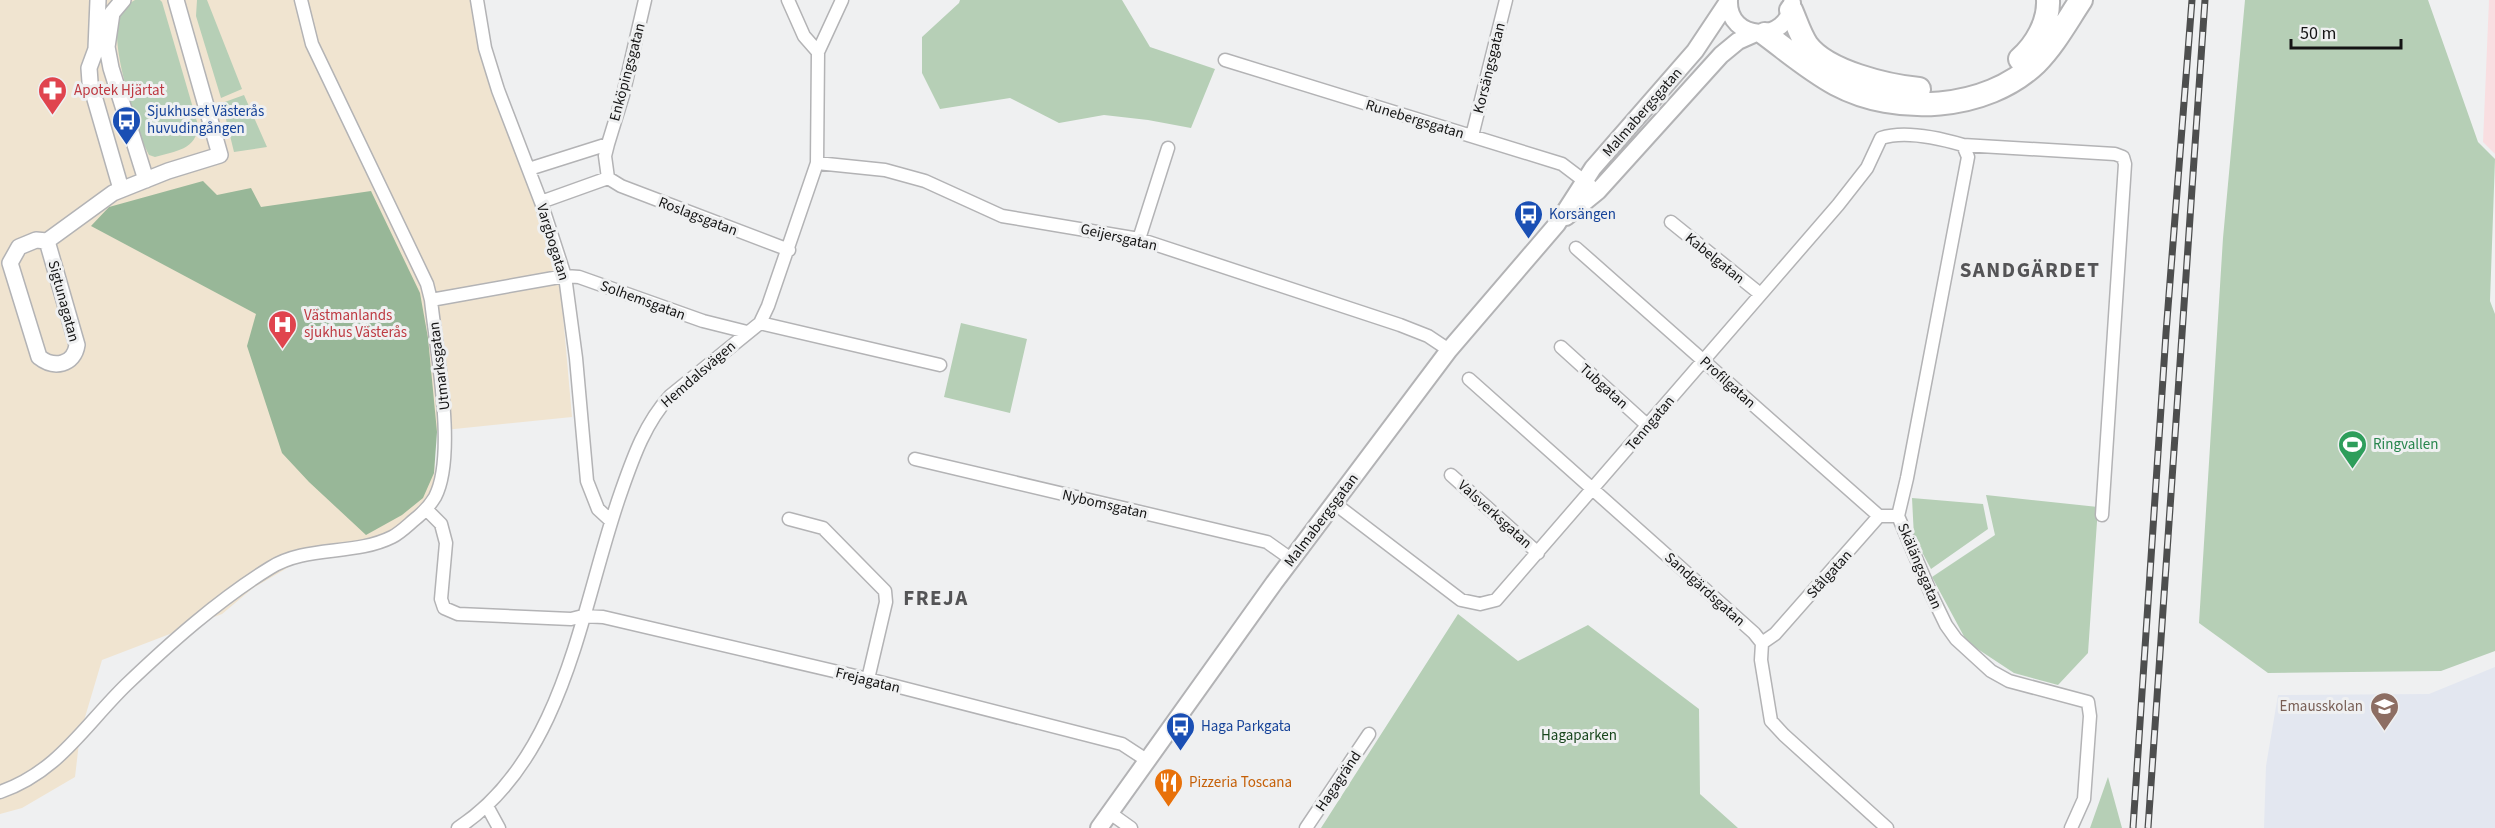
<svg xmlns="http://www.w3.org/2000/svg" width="2495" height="828" viewBox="0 0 2495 828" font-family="'Source Sans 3',sans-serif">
  <rect width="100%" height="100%" fill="#eff0f1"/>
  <path fill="#f9dee1" d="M2489,0H2495V154L2483,142Z"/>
  <path fill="#e3e7f0" d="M2495,667V828H2264L2266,766L2278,695L2429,694Z"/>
  <path fill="#f0e4d0" d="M0,0H475L502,119L535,202L560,281L572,417L435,431L434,510L345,553L294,564L253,588L222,614L102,660L80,734L75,777L22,808L0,814Z"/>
  <path fill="#b6cfb6" d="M135,0H160L162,2L198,125C197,150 175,151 155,157L149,155L144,145C134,112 112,54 118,21C119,11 127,4 135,0Z
    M197,0H207L242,89L221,98L196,16Z
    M960,0H1122L1150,47L1215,69L1191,128L1148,120L1104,115L1059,123L1010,98L940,109L922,73V37L959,3Z
    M2245,0H2428L2478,142L2495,159L2490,301L2495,314V651L2441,671L2268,673L2199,623L2223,238Z
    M244,95L267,147L234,152L222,103Z
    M961,323L1027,339L1010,413L944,397Z
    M1986,495L2098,507L2088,653L2058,685L2014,673L1967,642L1932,577L1995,535Z
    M1912,498L1983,504L1988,529L1931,569L1914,537Z
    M1458,614L1518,661L1588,625L1699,709L1700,794L1738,828H1321Z
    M2108,777L2122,828H2090Z"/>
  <path fill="#98b798" d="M203,181L217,195L251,188L261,207L371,191L420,293L428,338L437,432L434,473L423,498L402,515L366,535L309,482L282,453L247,346L256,314L91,226L109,207Z"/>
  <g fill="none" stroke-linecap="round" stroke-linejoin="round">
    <defs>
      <path id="minor" d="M477,0L485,48L498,90L541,202L565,276L576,358L587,481L598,509L611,521
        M788,0L804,36L818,52
        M1225,60L1562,164L1591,186
        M1472,136L1506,0
        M608,144L623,95L645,0
        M1963,145L2115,154L2123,157L2125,164L2102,515
        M817,163L885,170L925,181L1002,216L1139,239L1400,325L1428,336L1449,350
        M529,169L608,144L605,156L608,178L621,186L789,250
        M541,202L608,178
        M1671,222L1759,293
        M1139,239L1168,148
        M1576,248L1879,516
        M431,300L565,276L579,277L703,321L747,332
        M760,323L940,365
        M1561,347L1647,425
        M1469,379L1754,633L1762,643L1761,660L1771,721L1784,735L1887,828
        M915,459L1267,542L1291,559
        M1451,475L1538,553
        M1334,503L1461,600L1480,604L1496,600L1838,205L1867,168L1881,138C1905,130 1939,138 1963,145L1968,157L1907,478L1898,516L1932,596L1946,625L1956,639L1991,671L2009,681L2088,702L2090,716L2084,799L2071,828
        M427,510L441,524L446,543L441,599L444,608L458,614L571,619L583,616L603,617L868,679L1122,744L1148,761
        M789,519L823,528L885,591L886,602L868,679
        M1762,643L1775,634L1879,516H1898
        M0,792C58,772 84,726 126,685C170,643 218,600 270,568C306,545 354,556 392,537C400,533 407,526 414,520C423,513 429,507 435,497C457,455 436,349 431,300L427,284L312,44L301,0
        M487,806L499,828
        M1110,813L1131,828
        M458,828C566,757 581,605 621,492C633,458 645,423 670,396L760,323L768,306L817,163L818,52L842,0
        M1306,828L1369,734"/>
      <path id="tertiary" d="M98,0L96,49L89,68L90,82L121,189
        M123,0L112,13L107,47L111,68L146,180
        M36,240L47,241L77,345C74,365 54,369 39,357L10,263L19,247Z
        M47,241L113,193L168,171L220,155L176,0"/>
      <path id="secondary" d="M1729,0C1727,42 1789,44 1792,3
        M1566,217L1598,191L1721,55L1738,41L1756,33
        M1099,828L1274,583L1449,350L1557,224L1593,168L1695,51L1729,0"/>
      <path id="motorway" d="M1791,10C1796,21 1800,35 1807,45C1827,72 1888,86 1919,89
        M1765,34C1788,51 1810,70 1836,84C1896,116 1986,111 2036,63C2054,45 2067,21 2081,0
        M2020,59C2036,45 2049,22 2048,0"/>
    </defs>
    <use href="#minor" stroke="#b3b3b5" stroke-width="15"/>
    <use href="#tertiary" stroke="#b3b3b5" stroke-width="18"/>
    <use href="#secondary" stroke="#b3b3b5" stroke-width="20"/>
    <use href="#motorway" stroke="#b3b3b5" stroke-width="26"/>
    <use href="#minor" stroke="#fff" stroke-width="12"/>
    <use href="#tertiary" stroke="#fff" stroke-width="15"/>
    <use href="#secondary" stroke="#fff" stroke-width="16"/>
    <use href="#motorway" stroke="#fff" stroke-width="22"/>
    <defs>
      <path id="rail" d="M2133,828L2166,333L2192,0
        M2148,828L2205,0"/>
    </defs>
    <use href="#rail" stroke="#4d4e4e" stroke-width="7"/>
    <use href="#rail" stroke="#eff0f1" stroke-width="4.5" stroke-dasharray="14" stroke-linecap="butt"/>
  </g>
  <defs>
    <symbol id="pharmacy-pin" viewBox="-11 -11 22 30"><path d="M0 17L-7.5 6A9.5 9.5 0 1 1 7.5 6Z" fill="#e0444e" stroke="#eff0f1"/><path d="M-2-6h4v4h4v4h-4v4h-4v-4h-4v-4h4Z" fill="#fff"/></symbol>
    <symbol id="bus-pin" viewBox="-11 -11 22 30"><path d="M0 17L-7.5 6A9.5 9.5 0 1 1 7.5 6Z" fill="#1a4fb4" stroke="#eff0f1"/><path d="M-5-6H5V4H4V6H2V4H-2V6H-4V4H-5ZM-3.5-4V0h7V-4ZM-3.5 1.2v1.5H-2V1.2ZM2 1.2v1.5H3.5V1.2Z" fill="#fff"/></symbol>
    <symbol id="hospital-pin" viewBox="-11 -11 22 30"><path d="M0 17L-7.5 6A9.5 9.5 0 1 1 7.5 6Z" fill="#e0444e" stroke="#eff0f1"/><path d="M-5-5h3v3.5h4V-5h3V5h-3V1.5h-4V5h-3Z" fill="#fff"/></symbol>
    <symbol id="stadium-pin" viewBox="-11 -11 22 30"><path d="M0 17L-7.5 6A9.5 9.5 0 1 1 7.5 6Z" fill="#2e9e5b" stroke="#eff0f1"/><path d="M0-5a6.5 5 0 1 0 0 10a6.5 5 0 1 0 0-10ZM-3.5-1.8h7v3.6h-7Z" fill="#fff"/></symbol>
    <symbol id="school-pin" viewBox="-11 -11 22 30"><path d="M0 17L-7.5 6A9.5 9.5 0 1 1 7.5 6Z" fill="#8d6e63" stroke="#eff0f1"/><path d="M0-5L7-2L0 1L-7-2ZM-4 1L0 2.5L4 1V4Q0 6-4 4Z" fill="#fff"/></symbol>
    <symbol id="restaurant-pin" viewBox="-11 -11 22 30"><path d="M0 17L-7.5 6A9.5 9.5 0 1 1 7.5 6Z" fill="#e8710a" stroke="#eff0f1"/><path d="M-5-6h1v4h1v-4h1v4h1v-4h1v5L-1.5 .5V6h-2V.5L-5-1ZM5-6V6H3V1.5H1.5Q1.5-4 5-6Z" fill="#fff"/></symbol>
  </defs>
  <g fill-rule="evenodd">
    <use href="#pharmacy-pin" x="36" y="74" width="33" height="45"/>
    <use href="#bus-pin" x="110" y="104" width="33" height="45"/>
    <use href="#bus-pin" x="1512" y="198" width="33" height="45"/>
    <use href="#hospital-pin" x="266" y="308" width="33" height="45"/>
    <use href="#stadium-pin" x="2336" y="428" width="33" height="45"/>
    <use href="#school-pin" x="2368" y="690" width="33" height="45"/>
    <use href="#bus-pin" x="1164" y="710" width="33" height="45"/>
    <use href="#restaurant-pin" x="1152" y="766" width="33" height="45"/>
  </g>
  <g text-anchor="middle" stroke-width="6" stroke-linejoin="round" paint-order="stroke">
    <g font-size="15" fill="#141414" stroke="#eff0f1">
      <text transform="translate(1489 68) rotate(-76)" y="5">Korsängsgatan</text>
      <text transform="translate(627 72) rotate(-75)" y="5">Enköpingsgatan</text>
      <text transform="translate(1642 112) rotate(-49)" y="5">Malmabergsgatan</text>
      <text transform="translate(1415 119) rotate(17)" y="5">Runebergsgatan</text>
      <text transform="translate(698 216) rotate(21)" y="5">Roslagsgatan</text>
      <text transform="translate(1119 237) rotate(13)" y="5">Geijersgatan</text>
      <text transform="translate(553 242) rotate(73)" y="5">Vargbogatan</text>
      <text transform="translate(1715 258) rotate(39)" y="5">Kabelgatan</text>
      <text transform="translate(643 300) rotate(20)" y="5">Solhemsgatan</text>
      <text transform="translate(64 301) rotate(75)" y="5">Sigtunagatan</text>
      <text transform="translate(439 366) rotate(-97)" y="5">Utmarksgatan</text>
      <text transform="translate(698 374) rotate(-41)" y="5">Hemdalsvägen</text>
      <text transform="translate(1728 382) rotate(42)" y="5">Profilgatan</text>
      <text transform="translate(1604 386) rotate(42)" y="5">Tubgatan</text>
      <text transform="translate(1650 423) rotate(-50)" y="5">Tenngatan</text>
      <text transform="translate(1105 504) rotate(13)" y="5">Nybomsgatan</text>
      <text transform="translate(1495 514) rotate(42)" y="5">Valsverksgatan</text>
      <text transform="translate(1321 520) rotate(-53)" y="5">Malmabergsgatan</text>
      <text transform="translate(1920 566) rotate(67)" y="5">Skälängsgatan</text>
      <text transform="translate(1829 574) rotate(-48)" y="5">Stålgatan</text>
      <text transform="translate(1705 589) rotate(42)" y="5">Sandgärdsgatan</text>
      <text transform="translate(868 680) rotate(14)" y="5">Frejagatan</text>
      <text transform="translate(1338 781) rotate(-56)" y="5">Hagagränd</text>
    </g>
    <g font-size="15" fill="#be3a42" stroke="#eff0f1" text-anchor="start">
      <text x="74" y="95">Apotek Hjärtat</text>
      <text x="304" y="320">Västmanlands<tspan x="304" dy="17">sjukhus Västerås</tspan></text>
    </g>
    <g font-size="15" fill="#164399" stroke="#eff0f1" text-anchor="start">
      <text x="147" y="116">Sjukhuset Västerås<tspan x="147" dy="17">huvudingången</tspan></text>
      <text x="1549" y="219">Korsängen</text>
      <text x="1201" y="731">Haga Parkgata</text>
    </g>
    <g font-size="15" fill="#27864d" stroke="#eff0f1" text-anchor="start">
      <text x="2373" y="449">Ringvallen</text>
    </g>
    <g font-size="15" fill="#785e54" stroke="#eff0f1" text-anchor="end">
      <text x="2363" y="711">Emausskolan</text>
    </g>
    <g font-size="15" fill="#17451c" stroke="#eff0f1">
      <text x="1579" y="740">Hagaparken</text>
    </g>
    <g font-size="15" fill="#c56008" stroke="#eff0f1" text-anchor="start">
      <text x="1189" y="787">Pizzeria Toscana</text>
    </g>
    <g font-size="21" font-weight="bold" letter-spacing="1.5" fill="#545456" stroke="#eff0f1">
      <text x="2030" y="277">SANDGÄRDET</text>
      <text x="936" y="605">FREJA</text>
    </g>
  </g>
  <path d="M2291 39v9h110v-9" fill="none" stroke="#141414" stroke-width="3"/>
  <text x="2300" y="39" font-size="18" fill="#141414" stroke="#eff0f1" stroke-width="4.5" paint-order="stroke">50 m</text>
</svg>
